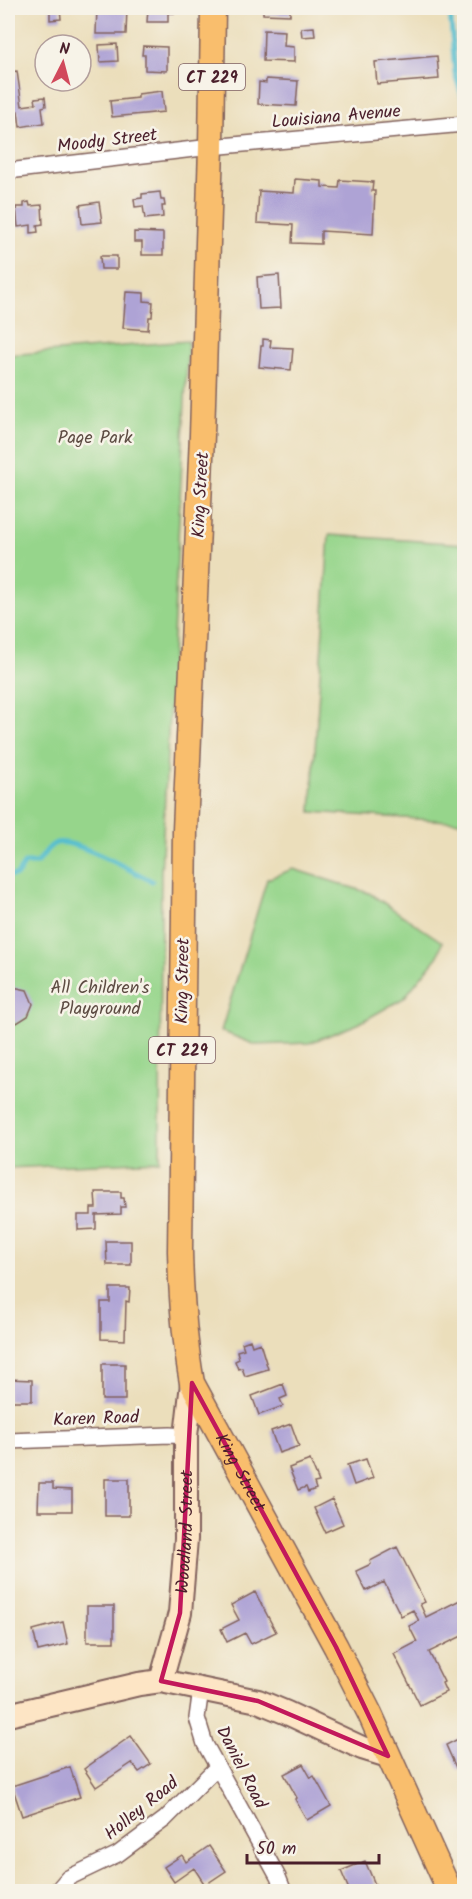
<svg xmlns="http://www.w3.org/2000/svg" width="472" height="1899" viewBox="0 0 472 1899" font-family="Kalam,sans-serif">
  <rect width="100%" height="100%" fill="#f7f3e8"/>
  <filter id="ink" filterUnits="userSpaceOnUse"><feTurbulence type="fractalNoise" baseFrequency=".0167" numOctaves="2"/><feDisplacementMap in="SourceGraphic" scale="12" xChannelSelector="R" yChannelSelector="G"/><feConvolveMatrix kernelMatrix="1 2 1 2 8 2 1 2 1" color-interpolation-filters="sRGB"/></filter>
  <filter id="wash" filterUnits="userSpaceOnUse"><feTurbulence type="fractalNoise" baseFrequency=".008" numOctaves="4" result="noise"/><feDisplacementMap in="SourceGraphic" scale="24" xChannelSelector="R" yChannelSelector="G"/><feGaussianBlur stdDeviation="1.35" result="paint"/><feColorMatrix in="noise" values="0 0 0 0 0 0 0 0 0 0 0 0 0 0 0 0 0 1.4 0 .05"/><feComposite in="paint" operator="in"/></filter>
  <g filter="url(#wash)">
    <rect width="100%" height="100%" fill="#ebdebb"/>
    <path fill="#96d58b" stroke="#707a5b" stroke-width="1.5" d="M188,341L161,874L160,1161L8,1168V355Z
      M329,535L464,544V822L311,812Z
      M293,869L369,893L442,942L438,956L404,998L358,1024L309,1043L256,1045L221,1031L267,879Z"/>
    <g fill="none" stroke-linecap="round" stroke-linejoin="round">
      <path stroke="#53bdcf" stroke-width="5" d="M450,8L455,73L464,103
        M8,876L17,875L25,863H37C44,856 46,847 56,843C74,838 133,872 152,881"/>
    </g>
    <g id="blocks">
      <path fill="#aea3d5" d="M50,8H60L61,19L50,20Z
        M97,8H127L126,34H96Z
        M148,8H175L174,13H168V22H147Z
        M263,8H290V15L263,14Z
        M314,27L315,36L302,37L301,28Z
        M264,30L285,31L284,46L294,47V62L263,61Z
        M117,44L118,61L100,62L99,45Z
        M143,46L167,47V71L145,70V55H142Z
        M437,56L439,79L377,84L375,62Z
        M17,71L22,106L36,104L35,98L45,97L46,106L42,107L44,123L20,127L18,111L9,112L8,90H10L8,72Z
        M266,79L298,81L296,106L258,104L259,82L266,83Z
        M162,91L164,112L112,117L110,101L138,98V94Z
        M295,179L322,181V187L339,188L340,180L373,182L372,191H375L373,234L321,231V244L292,243L293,225L257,223L259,191L294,193Z
        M160,192L161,200H164L165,206H162L163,217L145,219L143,206L135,207L134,199L142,198V194Z
        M29,202L30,206L42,205L43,224L37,225L38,232L31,233V225L18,227L16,207H24V203Z
        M99,202L102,222L82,224L80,205Z
        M134,232L163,233V255H142V242H134Z
        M100,256H117V269H101Z
        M279,275L281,308L259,309L257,277Z
        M126,292L144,293V301L153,302L152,317H149L148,330L123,328Z
        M263,339L271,340L270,347L293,348L291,370L259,367L261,346H263Z
        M13,987L27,990L33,1004L28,1016L17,1023L8,1020V990Z
        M95,1192H121V1198H124L125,1207H121V1214L96,1215V1229L78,1230V1215H91V1208H96Z
        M106,1241H131V1265H107Z
        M110,1288H130L129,1302L126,1301L125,1340L101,1339V1302H110Z
        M250,1340L252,1346L260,1343L268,1369L245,1376L242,1368L238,1369L235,1361L239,1359L237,1351L244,1349L242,1343Z
        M102,1364H125V1400H102Z
        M8,1379L32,1380V1401H8Z
        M283,1384L287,1396L280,1399L283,1406L259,1415L252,1396Z
        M291,1424L299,1446L279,1453L271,1431Z
        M366,1459L373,1478L354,1485L347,1465Z
        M310,1460L319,1482L314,1483L316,1489L308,1492L306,1487L298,1490L289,1468Z
        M105,1479H129V1516H105Z
        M39,1483H53V1489L72,1490V1511H38Z
        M332,1499L343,1524L325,1532L314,1508Z
        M397,1547L425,1602L420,1604L426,1617L464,1598V1635L429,1652L444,1682L442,1683L446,1692L420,1705L394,1654L417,1642L409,1626L419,1621L413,1610L401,1616L384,1582L366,1591L356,1571L371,1564L370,1561Z
        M255,1592L276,1632L251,1644L245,1633L227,1642L221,1629L239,1620L231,1605Z
        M87,1606H114V1642H87Z
        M8,1621L12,1639L8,1640Z
        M63,1622L68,1644L38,1651L33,1630Z
        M131,1736L151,1764L139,1772L132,1763L96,1787L84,1769Z
        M464,1736V1766L457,1770L446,1745Z
        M303,1764L311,1778L314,1776L331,1806L307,1820L295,1799L297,1798L284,1774Z
        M70,1767L80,1797L22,1816L12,1786Z
        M209,1846L226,1871L205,1885L194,1868L174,1882L164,1867L182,1855L186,1862Z
        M365,1861L377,1889L372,1892H350L341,1871Z"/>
    </g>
  </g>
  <g filter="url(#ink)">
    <use href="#blocks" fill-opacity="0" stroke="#82625d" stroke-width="1.5"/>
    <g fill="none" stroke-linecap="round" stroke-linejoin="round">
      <defs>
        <path id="street" d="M8,171L211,147L464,124
          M8,1441L170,1435L186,1436
          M201,1689L197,1718L205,1744L278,1877L284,1892
          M56,1892L68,1878L118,1854L165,1819L217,1767"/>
        <g id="secondary">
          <path id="s1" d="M161,1681L180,1613L186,1539V1436L192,1383"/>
          <path d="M8,1715L139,1684L161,1681L258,1701L287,1713L362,1748L388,1756"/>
        </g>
        <g id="primary">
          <path id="s2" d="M213,8L211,147L202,435L185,830L180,1251C181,1295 184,1338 192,1383L336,1647L370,1714L450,1892"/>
        </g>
      </defs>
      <use href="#street" stroke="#82625d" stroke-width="18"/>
      <use href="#secondary" stroke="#82625d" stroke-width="26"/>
      <use href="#primary" stroke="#82625d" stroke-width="27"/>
      <use href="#street" stroke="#fff" stroke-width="15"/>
      <use href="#secondary" stroke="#fde5c5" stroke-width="22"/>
      <use href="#primary" stroke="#f9be6d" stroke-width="24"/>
    </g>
  </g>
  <path fill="none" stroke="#c2185b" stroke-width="4.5" stroke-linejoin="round" d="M192,1383L336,1647L388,1756L258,1701L161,1681L180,1613Z"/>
  <g text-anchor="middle" stroke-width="5" stroke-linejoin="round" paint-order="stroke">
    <g fill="#f7f3e8" stroke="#7e5f64" stroke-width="1.5">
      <rect x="179" y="64" width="66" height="26" rx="4.5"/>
      <rect x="149" y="1037" width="66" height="26" rx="4.5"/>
    </g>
    <g font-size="16" font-weight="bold" fill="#4a1f2b">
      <text x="212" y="83">CT 229</text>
      <text x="182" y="1056">CT 229</text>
    </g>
    <g font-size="18" fill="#4a1f2b" stroke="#f7f3e8">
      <text transform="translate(336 116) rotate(-5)" y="6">Louisiana Avenue</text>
      <text transform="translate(107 140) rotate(-7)" y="6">Moody Street</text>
      <text transform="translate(200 495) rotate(-87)" y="6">King Street</text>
      <text transform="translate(182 981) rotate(-89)" y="6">King Street</text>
      <text transform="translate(96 1418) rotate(-2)" y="6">Karen Road</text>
      <text dy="6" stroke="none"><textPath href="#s2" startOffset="1478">King Street</textPath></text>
      <text dy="6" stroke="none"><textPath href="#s1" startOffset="152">Woodland Street</textPath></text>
      <text transform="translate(242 1767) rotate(63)" y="6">Daniel Road</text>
      <text transform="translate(141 1808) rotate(-39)" y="6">Holley Road</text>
    </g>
    <g font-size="18" fill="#5d4c43" stroke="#f7f3e8">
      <text x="95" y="443">Page Park</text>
      <text x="100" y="993">All Children's<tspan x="100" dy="21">Playground</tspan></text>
    </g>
  </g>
  <rect width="472" height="1899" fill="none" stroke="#f7f3e8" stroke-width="30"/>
  <g transform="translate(63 63) rotate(6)"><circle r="28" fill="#f7f3e8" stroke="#b29e9c" stroke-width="1.5"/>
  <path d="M0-4.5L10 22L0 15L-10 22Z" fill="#d1495b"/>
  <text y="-9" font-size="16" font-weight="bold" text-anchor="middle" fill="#4a1f2b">N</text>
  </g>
  <path d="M247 1854v9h132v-9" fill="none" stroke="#4a1f2b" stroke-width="3"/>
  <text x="256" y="1854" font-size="18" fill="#4a1f2b" stroke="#f7f3e8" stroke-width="4.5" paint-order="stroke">50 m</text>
</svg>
